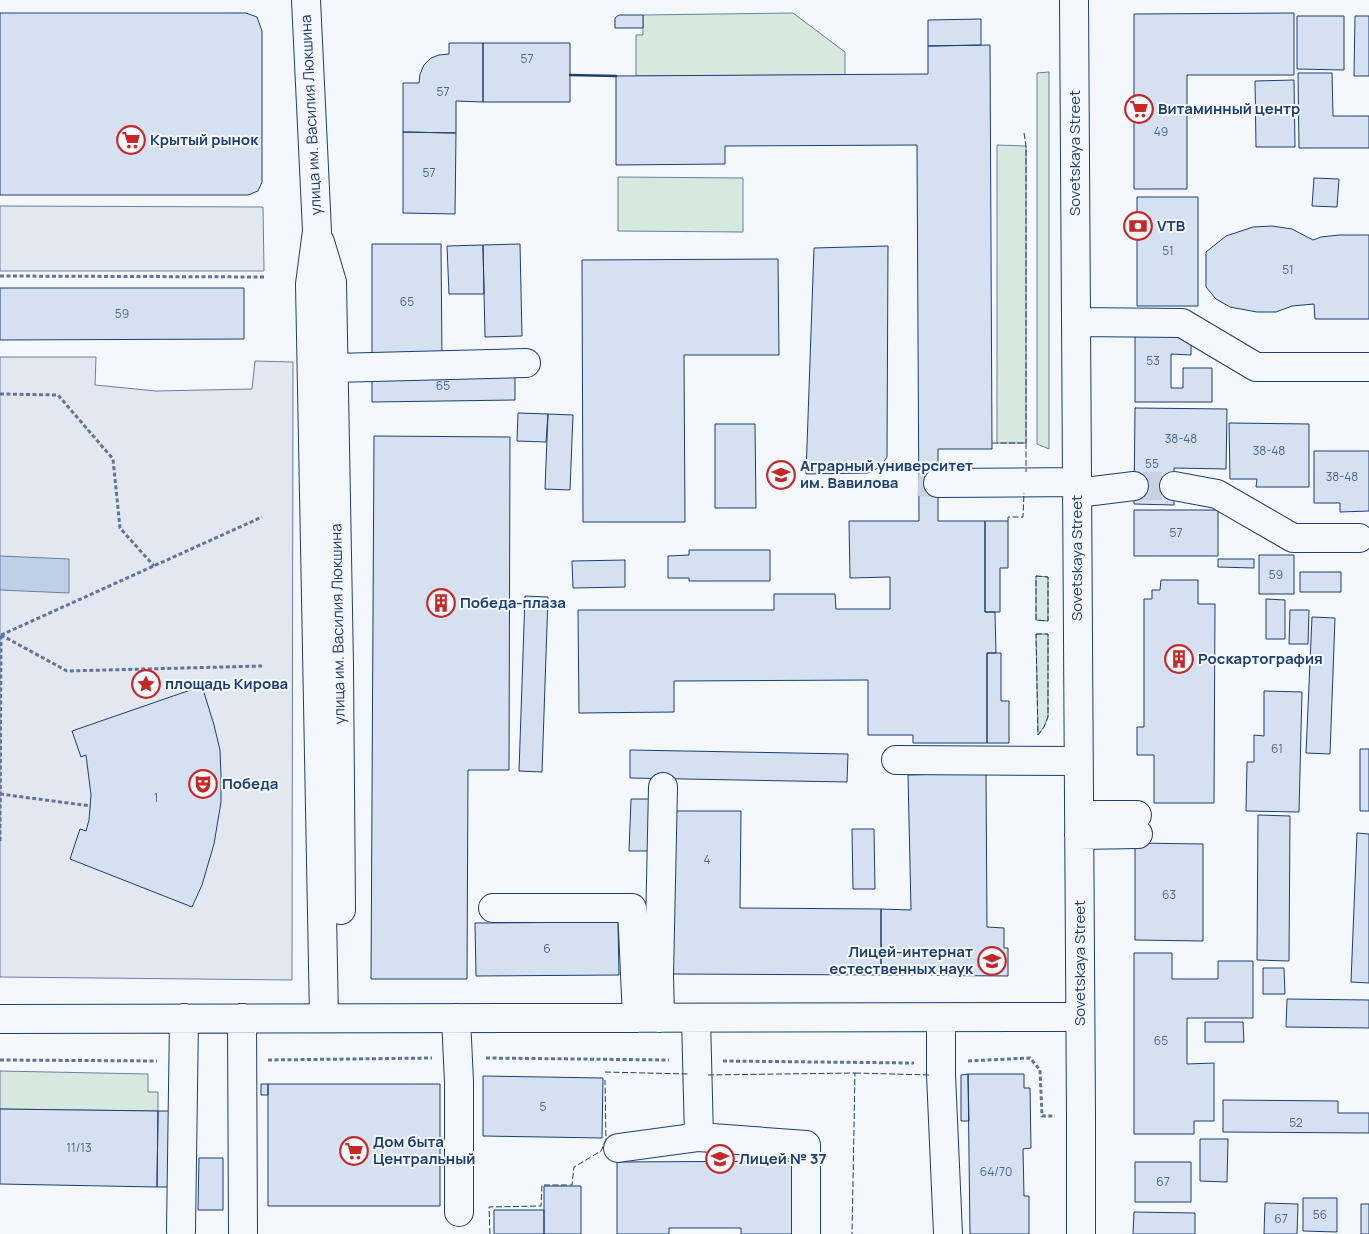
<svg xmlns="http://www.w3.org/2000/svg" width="1369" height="1234" viewBox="0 0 1369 1234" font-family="Manrope,sans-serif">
  <rect width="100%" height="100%" fill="#f4f7fb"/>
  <path fill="#d7e8df" stroke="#687fa3" d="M793,13L845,52V75L636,76V35H643V15Z
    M1049,72V449L1037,444V73Z
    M997,145L1026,146V443H997Z
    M618,177L743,178V232L618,231Z
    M1036,576L1048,577V621L1036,620Z
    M1036,634H1048V717L1044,727L1038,735Z
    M0,1071L148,1074V1092H158V1111L0,1109Z"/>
  <path fill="#e3e8f0" stroke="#687fa3" d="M0,206L263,207L264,271H0Z
    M0,357H96L95,385L156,391L252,389L255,361L293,362L292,980L0,977Z"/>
  <path fill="#bed0e5" stroke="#687fa3" d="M0,556L69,559V593L0,590Z"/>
  <path fill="#d5e0f0" stroke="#1d3f73" d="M0,13H246L257,17L262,31V182L258,191L248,195H0Z
    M1294,13V75H1187V189H1134V14Z
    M619,15H643V28H615V18Z
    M1297,16H1344V70L1297,69Z
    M1355,16H1369V76H1354Z
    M981,19V45L928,46V20Z
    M449,43H483V102L456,101V133L403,132V83H419L420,74L424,65L431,58L439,55L449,54Z
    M483,43H570V102H483Z
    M990,45L992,449H938V521H985V612H995L996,653H987V743H913V735H868V680L674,681V712L579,713L578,610H774V594H835L836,609H890V577L850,578L849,521H919L917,145L725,146V164L616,165V76L928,74V46Z
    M1298,73H1332L1333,116H1369V148H1299Z
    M1294,80L1295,147H1256L1255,81Z
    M403,132L456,133L455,214L403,213Z
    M1314,178L1339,179L1337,207L1312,206Z
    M1137,197H1198V306H1137Z
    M1272,226L1292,229L1313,240L1321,237L1339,235H1369V319H1315L1314,304L1292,306L1276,312H1257L1230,307L1216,299L1206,287V252L1226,236L1253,227Z
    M372,244H441L442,360H372Z
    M520,244L522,336L485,337L483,245Z
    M483,245L484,294H449L447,246Z
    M888,246L887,457L880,467L868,473L806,474L814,248Z
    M778,259L779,355H684L685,522H583L582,260Z
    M0,288H244V339L0,340Z
    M1135,333L1191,334V355L1171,354V388H1183V368H1212V402H1135Z
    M515,370V400L372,402V372Z
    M1135,408L1227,409L1226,469L1174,468V505L1134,504Z
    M518,413L548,414L546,442L517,441Z
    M548,414L573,415L570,490L545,489Z
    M1229,423L1309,424V487H1256L1257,479H1230Z
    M715,424H755L756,508H715Z
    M374,436L510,437L509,770H468L467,979H371Z
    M1314,451H1369V511L1340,512V503H1314Z
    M1134,510H1218V556H1134Z
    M985,521H1008V568H1000V612H985Z
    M689,550H770V581H689V578H668V556L689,555Z
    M1259,555H1294V594H1259Z
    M1218,559H1254V568L1218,567Z
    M625,560V587L573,588L572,561Z
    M1300,572H1341V592H1300Z
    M1161,580H1198V604H1215L1214,803H1154V755H1137V727H1144V599H1152V590H1160Z
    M525,596L548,597L542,772L519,771Z
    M1266,599L1285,600V639H1266Z
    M1290,610H1309L1308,644H1289Z
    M1312,617L1335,618L1330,754L1306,753Z
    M987,653H1001V701H1009V743H987Z
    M202,686L214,725L220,750L221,776V802L214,844L209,861L202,885L192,907L70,859L80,829L86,831L89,820L91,795L86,755L81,757L72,731Z
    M1264,691L1302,692L1299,812L1246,811L1247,762H1254V735L1264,736Z
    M1360,749H1369V811H1360Z
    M630,750L848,754L847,782L630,778Z
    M986,773L987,927L1004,928V948H1008V976L881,975V909L911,910L908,775Z
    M631,799H650L648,851H629Z
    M674,811H741L740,908L881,909V975L673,974Z
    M1258,815L1290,816L1289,961L1257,960Z
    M852,829H874L875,889H853Z
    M1357,833L1369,834V983L1351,982Z
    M1135,843L1203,844V941L1135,940Z
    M618,922L619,975L476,976L475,923Z
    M1134,953H1172V979H1218V961H1253V1018H1187V1064L1214,1063V1121H1194V1134H1134Z
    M1263,968H1284L1285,994H1263Z
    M1287,999L1369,1000V1028L1286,1027Z
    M1205,1022H1243L1244,1042H1205Z
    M968,1074H1024V1088H1030L1031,1148L1023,1149L1024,1196H1029V1234H970Z
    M968,1074L969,1121H961V1075Z
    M483,1076L603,1078L602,1138L483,1136Z
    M261,1084H268V1095H261Z
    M268,1084H440V1206H268Z
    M1223,1100L1338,1101V1113H1369V1133L1223,1132Z
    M0,1109L158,1111L157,1187L0,1184Z
    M158,1111H177L176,1187H157Z
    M1200,1139H1228L1227,1182L1200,1181Z
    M199,1158H223V1210H198Z
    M797,1161V1234H741V1228H669V1234H617V1162Z
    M1135,1162H1191V1202H1135Z
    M544,1186H581V1234H544Z
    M1303,1198H1337V1232L1303,1231Z
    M1265,1203L1298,1204L1297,1234H1264Z
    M1361,1204H1369V1234H1361Z
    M494,1210H544V1234H494Z
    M1134,1212L1195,1213V1234H1133Z"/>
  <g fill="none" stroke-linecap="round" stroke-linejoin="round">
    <path stroke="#c9d2e0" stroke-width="28" stroke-dasharray="28 14" stroke-linecap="butt" d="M918,482L938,483
      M1134,486H1174"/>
    <defs>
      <path id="minor" d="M306,0L317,231L310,284L324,1018
        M1074,0L1081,1117V1234
        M320,242L332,282L339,665L341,910
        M1076,322L1182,323L1256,367H1369
        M333,368L526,363
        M938,483L1077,482
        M1174,486L1217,494L1293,538H1359
        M1077,493L1134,486
        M896,760L1078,761
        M1079,815H1137
        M1079,835L1138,834
        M493,908H632L637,1018
        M242,1018L243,1234
        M456,1018L459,1082V1212
        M660,1018L659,975L663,787
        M696,1018L699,1137
        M941,1018V1075L948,1234
        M0,1019L1080,1017
        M618,1148L699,1137L806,1145V1234
        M181,1231L184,1018"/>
    </defs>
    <use href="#minor" stroke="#1d3f73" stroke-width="30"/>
    <path stroke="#5e769c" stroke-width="3" stroke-dasharray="4 2.5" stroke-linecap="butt" d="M0,276L266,277
      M0,394L58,395L113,459L120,528L154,566
      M1,635L262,517
      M1,635L67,671L262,666
      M0,794L91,806
      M0,841L1,635
      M486,1058L669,1060
      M0,1060L157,1061
      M268,1060L432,1058
      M723,1061L914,1063
      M968,1061L1030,1058L1040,1070L1042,1116H1055"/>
    <use href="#minor" stroke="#f4f7fb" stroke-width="28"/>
    <path stroke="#1d3f73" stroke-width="1" stroke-dasharray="6 2.5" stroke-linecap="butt" d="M1024,133L1026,146V443
      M992,443H1026V472
      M1008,521V517H1023L1024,493
      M1036,576L1048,577V621L1036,620Z
      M1036,634H1048V717L1044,727L1038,735Z
      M605,1072L688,1074
      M855,1073L930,1075
      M708,1075L855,1073L852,1234
      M490,1234L489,1207L541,1206L542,1185H572L574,1167L601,1151L606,1140L605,1080"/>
    <path stroke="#1d3f73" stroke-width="2.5" d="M570,75L616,76"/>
  </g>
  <defs>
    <symbol id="supermarket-ring" viewBox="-11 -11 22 22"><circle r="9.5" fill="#f4f7fb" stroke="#c62828" stroke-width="1.5"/><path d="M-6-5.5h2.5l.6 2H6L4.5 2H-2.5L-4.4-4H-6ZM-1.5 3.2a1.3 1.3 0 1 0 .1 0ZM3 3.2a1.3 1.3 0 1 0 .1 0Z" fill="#c62828"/></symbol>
    <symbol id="bank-ring" viewBox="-11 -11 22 22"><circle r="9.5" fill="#f4f7fb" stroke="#c62828" stroke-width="1.5"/><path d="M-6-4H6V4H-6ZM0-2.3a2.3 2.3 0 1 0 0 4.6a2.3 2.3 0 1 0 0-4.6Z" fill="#c62828"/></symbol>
    <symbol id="university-ring" viewBox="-11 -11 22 22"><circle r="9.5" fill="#f4f7fb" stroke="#c62828" stroke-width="1.5"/><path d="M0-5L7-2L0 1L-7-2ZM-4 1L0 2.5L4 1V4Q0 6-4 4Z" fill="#c62828"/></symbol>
    <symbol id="building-ring" viewBox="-11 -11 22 22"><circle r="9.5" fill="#f4f7fb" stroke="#c62828" stroke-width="1.5"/><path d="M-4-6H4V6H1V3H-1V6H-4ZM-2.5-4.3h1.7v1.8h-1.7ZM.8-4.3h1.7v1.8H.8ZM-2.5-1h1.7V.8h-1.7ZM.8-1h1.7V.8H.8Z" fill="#c62828"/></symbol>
    <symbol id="sight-ring" viewBox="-11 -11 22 22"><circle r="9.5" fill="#f4f7fb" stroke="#c62828" stroke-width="1.5"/><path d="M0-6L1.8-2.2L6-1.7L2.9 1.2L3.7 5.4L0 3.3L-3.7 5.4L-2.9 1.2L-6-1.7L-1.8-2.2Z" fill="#c62828"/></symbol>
    <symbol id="theatre-ring" viewBox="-11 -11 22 22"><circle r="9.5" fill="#f4f7fb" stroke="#c62828" stroke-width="1.5"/><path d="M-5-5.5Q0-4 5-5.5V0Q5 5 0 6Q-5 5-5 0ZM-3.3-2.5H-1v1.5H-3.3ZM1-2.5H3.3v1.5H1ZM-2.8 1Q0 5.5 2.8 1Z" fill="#c62828"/></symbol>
    <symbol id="school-ring" viewBox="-11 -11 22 22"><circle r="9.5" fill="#f4f7fb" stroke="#c62828" stroke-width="1.5"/><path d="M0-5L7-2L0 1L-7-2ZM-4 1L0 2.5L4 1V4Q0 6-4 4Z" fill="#c62828"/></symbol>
  </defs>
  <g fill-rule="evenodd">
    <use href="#supermarket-ring" x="1123" y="93" width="32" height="32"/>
    <use href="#supermarket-ring" x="115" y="124" width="32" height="32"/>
    <use href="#bank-ring" x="1122" y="210" width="32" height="32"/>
    <use href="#university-ring" x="765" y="459" width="32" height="32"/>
    <use href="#building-ring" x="425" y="587" width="32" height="32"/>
    <use href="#building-ring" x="1163" y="643" width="32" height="32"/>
    <use href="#sight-ring" x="130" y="668" width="32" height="32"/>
    <use href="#theatre-ring" x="187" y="768" width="32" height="32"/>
    <use href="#school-ring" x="976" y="945" width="32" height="32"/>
    <use href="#supermarket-ring" x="338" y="1135" width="32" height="32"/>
    <use href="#school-ring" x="704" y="1143" width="32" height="32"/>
  </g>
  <g text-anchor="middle" stroke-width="4" stroke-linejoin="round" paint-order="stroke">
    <g font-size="12" fill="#4b6792">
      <text x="527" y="63">57</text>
      <text x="443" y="96">57</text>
      <text x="1161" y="136">49</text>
      <text x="429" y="177">57</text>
      <text x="1168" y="255">51</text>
      <text x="1288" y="274">51</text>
      <text x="407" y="306">65</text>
      <text x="122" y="318">59</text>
      <text x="1153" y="365">53</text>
      <text x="443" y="390">65</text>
      <text x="1181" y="443">38-48</text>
      <text x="1269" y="455">38-48</text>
      <text x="1152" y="468">55</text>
      <text x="1342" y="481">38-48</text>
      <text x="1176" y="537">57</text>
      <text x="1276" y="579">59</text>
      <text x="1277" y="753">61</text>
      <text x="156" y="802">1</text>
      <text x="707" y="864">4</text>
      <text x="1169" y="899">63</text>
      <text x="547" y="953">6</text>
      <text x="1161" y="1045">65</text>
      <text x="543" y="1111">5</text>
      <text x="1296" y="1127">52</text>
      <text x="79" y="1152">11/13</text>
      <text x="996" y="1176">64/70</text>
      <text x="1163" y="1186">67</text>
      <text x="1320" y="1219">56</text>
      <text x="1281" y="1223">67</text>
    </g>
    <g font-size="15" font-weight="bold" fill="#1d3f73" stroke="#f4f7fb" text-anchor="start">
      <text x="1158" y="114">Витаминный центр</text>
      <text x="150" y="145">Крытый рынок</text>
      <text x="1157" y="231">VTB</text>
      <text x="800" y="471">Аграрный университет<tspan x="800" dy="17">им. Вавилова</tspan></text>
      <text x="460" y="608">Победа-плаза</text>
      <text x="1198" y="664">Роскартография</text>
      <text x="165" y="689">площадь Кирова</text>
      <text x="222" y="789">Победа</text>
      <text x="973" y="957" text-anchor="end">Лицей-интернат<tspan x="973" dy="17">естественных наук</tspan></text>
      <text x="373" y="1147">Дом быта<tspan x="373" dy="17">Центральный</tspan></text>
      <text x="739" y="1164">Лицей № 37</text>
    </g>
    <g font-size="15" fill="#1d3f73" stroke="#f4f7fb">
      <text transform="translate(311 115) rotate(-93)" y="5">улица им. Василия Люкшина</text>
      <text transform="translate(1075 153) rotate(-90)" y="5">Sovetskaya Street</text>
      <text transform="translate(1077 558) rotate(-90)" y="5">Sovetskaya Street</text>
      <text transform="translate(338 624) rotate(-91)" y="5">улица им. Василия Люкшина</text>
      <text transform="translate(1080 963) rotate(-90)" y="5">Sovetskaya Street</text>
    </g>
  </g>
</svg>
